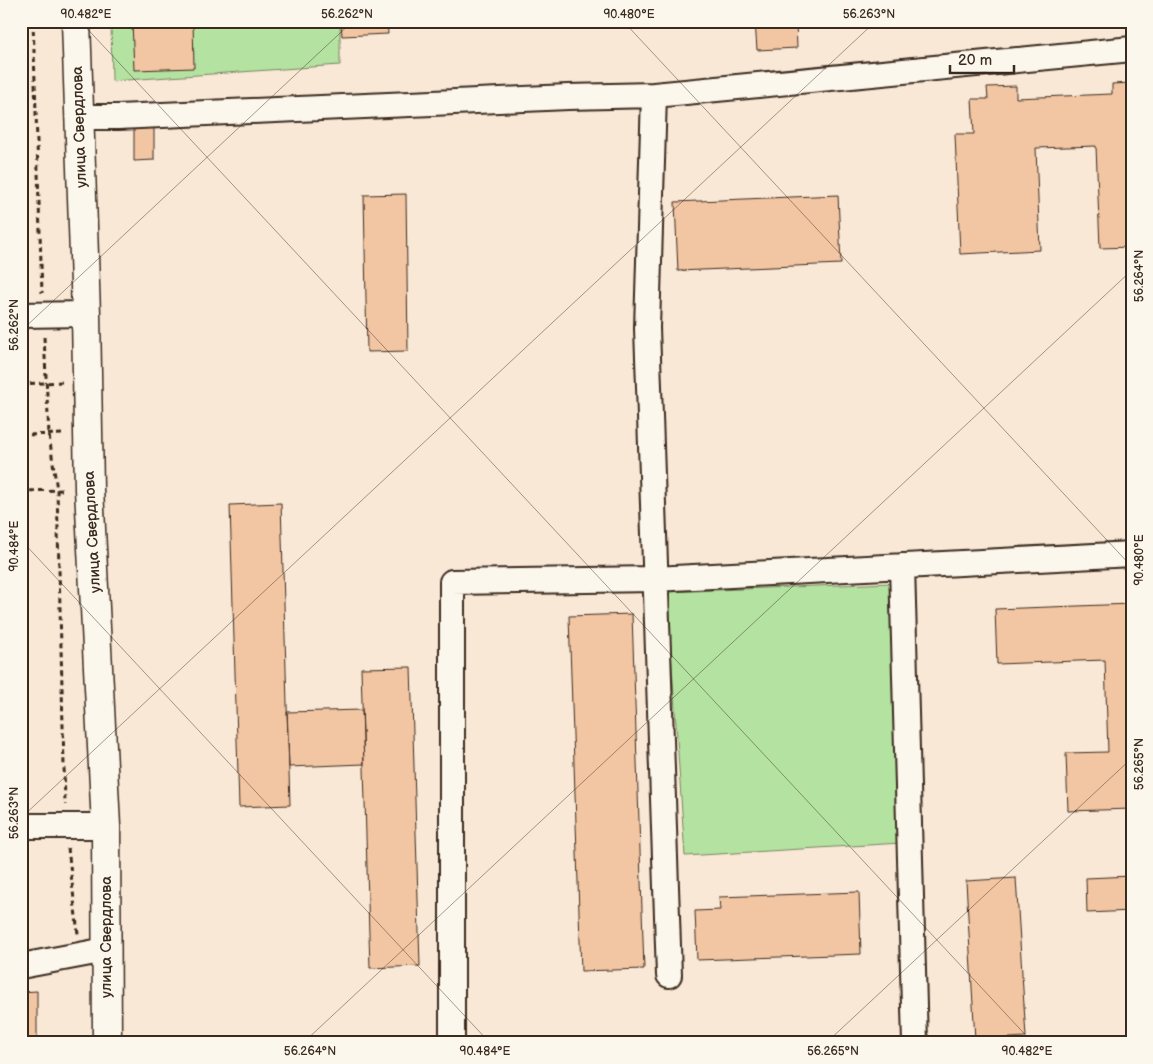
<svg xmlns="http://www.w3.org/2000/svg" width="1153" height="1064" viewBox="0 0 1153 1064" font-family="'Balsamiq Sans',sans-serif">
  <rect width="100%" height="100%" fill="#f9e8d6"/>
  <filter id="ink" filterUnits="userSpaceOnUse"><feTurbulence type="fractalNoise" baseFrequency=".02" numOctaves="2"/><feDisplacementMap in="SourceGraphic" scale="10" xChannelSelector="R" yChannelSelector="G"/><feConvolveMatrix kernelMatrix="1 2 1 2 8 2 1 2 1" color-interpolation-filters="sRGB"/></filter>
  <g filter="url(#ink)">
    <path fill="#b4e2a1" stroke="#788660" d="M111,21H340V65L112,81Z
      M891,583L901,843L685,856L667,592Z"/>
    <path fill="#f3c6a3" stroke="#3b2a1e" d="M132,21H193L194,68L134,70Z
      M341,21H387L388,34L342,36Z
      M755,21H796L797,48L757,50Z
      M1132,83V247L1100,248L1096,146L1036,148L1040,250L960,254L955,134H974L972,99H988L987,87L1016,86V98L1112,94V84Z
      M134,122H154V160L134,161Z
      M406,194L408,351L367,352L364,195Z
      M838,195L841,264L678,271L675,202Z
      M281,503L290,805L239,807L230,505Z
      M1132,604V809L1068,811L1066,753L1108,752L1105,660L997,664L995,609Z
      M632,614L644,969L581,971L569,616Z
      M21,651L26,791H21Z
      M411,667L420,966L370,968L361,668Z
      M362,710L364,764L289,767L287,712Z
      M1132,876V911L1087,913L1086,878Z
      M1016,878L1026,1037L975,1040L966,881Z
      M859,892L861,954L697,960L695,911L720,910L719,897Z
      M37,991V1043H21V992Z"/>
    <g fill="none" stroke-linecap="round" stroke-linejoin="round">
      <defs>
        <path id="minor" d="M654,95L1132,49
          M79,117H118L568,97L654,95L647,328L669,975
          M21,315L86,314
          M902,566L915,1043
          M21,826H106
          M21,966L106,950
          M452,1043V582L655,579L1132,554"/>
        <path id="major" d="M76,21L86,314L89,489L106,826L107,1043"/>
      </defs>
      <use href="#minor" stroke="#3b2a1e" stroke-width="28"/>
      <use href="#major" stroke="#3b2a1e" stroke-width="31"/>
      <path stroke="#3b2a1e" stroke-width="3" stroke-dasharray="5 4" stroke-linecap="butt" d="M33,21L42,293
        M44,337L49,435L57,490L65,805
        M21,384L64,382
        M21,435L64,434
        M21,491L66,490
        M21,496L22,491
        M68,848L78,934"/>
      <use href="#minor" stroke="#fbf7ec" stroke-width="24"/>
      <use href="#major" stroke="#fbf7ec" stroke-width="28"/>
    </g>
  </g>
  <path fill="none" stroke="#3b2a1e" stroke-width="1" stroke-opacity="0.45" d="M80,21L1033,1043M623,21L1132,567M21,331L353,21M21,540L490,1043M21,818L876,21M303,1043L1132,270M826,1043L1132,758"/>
  <g text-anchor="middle" stroke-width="5" stroke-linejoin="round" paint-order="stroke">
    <g font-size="15" fill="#3b2a1e" stroke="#fbf7ec">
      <text transform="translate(79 127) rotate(-92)" y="5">улица Свердлова</text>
      <text transform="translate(92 532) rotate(-93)" y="5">улица Свердлова</text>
      <text transform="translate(106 937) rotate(-90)" y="5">улица Свердлова</text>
    </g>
  </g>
  <rect width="1153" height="1064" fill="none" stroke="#fbf7ec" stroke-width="55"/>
  <path d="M950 65v8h64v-8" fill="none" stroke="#3b2a1e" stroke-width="2.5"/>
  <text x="958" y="65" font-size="15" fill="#3b2a1e" stroke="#fbf7ec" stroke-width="4" paint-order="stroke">20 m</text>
  <rect x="28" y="28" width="1098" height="1008" fill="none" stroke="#3b2a1e" stroke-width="2"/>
  <g font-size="12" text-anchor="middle" fill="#3b2a1e">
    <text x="86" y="18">90.482°E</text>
    <text x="347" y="18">56.262°N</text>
    <text x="629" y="18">90.480°E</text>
    <text x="869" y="18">56.263°N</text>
    <text transform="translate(1139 276) rotate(-90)" y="4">56.264°N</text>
    <text transform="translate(14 325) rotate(-90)" y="4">56.262°N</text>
    <text transform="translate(14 546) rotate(-90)" y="4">90.484°E</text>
    <text transform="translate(1139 560) rotate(-90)" y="4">90.480°E</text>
    <text transform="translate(1139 764) rotate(-90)" y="4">56.265°N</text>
    <text transform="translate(14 813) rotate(-90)" y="4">56.263°N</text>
    <text x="310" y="1055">56.264°N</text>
    <text x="485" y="1055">90.484°E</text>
    <text x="833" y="1055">56.265°N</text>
    <text x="1027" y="1055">90.482°E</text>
  </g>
</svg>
